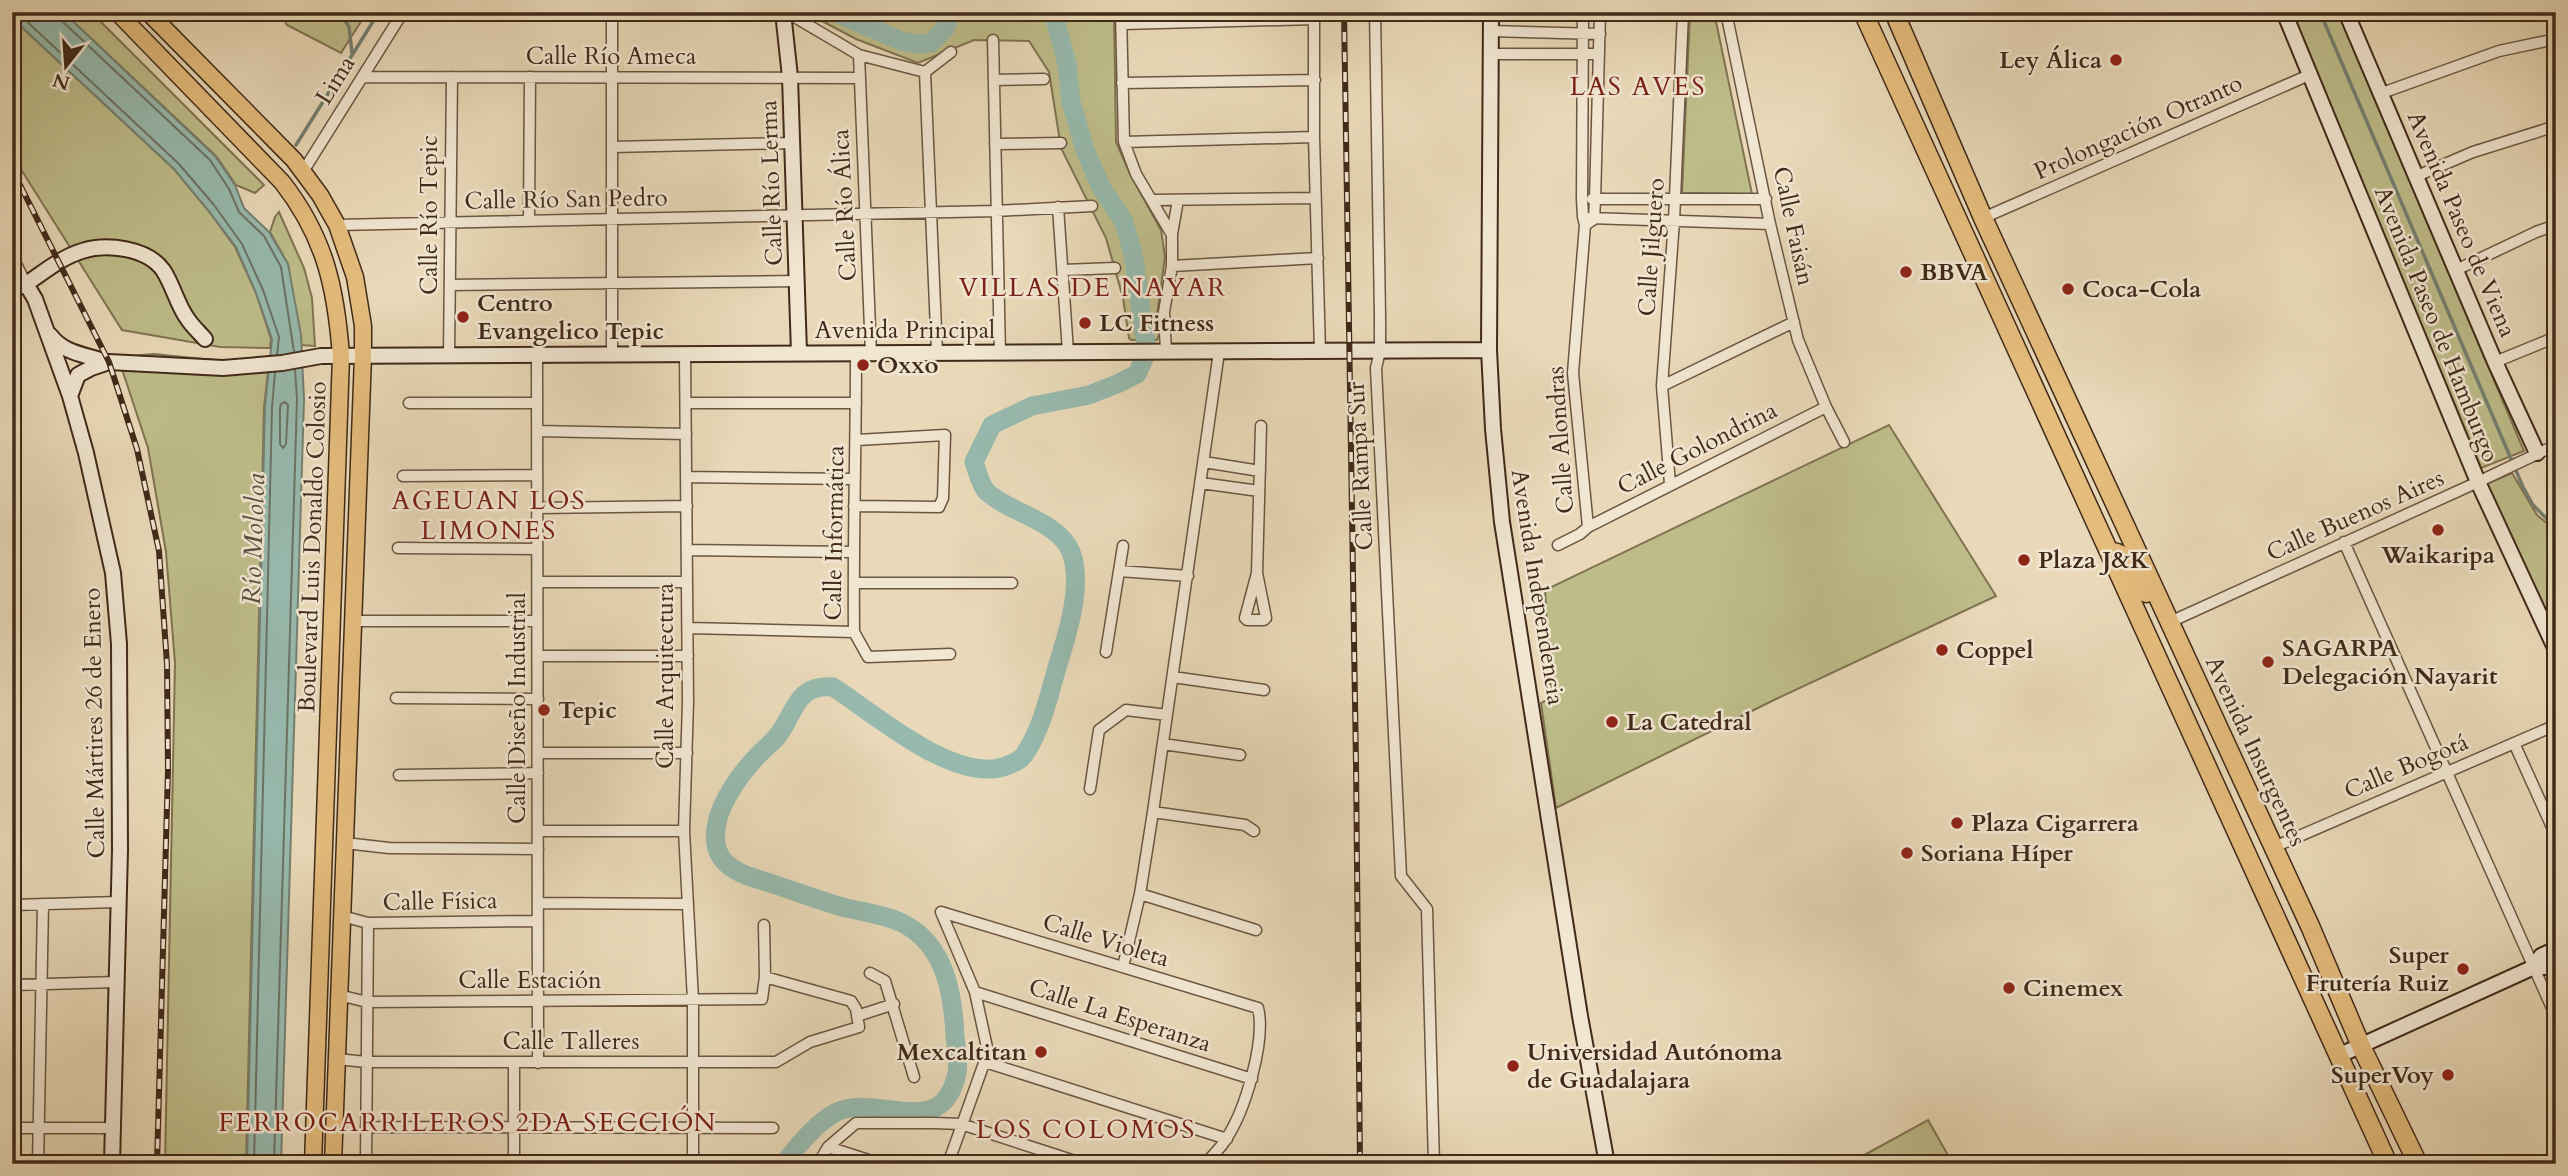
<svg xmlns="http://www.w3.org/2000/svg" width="2568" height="1176" viewBox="0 0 2568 1176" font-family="Cardo,serif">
  <rect width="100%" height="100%" fill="#e9d9b8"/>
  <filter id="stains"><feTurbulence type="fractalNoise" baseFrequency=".00286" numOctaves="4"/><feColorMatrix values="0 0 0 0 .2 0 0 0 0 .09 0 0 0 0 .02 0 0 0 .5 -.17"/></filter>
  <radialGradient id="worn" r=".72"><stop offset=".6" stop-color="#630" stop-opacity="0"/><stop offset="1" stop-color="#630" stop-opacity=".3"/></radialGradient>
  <path fill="#bebd8a" stroke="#807452" stroke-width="2" d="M63,12H91L264,185L255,193L236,185L216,156Z
    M280,12H367L341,53L287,25Z
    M805,12H1114L1116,142L1130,174L1161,230L1165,257L1157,315L1160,333L1157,340H1131L1129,338L1123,298L1106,238L1061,148L1049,72L1029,41L974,40L918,63L856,39Z
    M1690,12H1714L1752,194L1682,193Z
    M2290,12H2338L2524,451L2481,468Z
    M12,18L174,169L208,210L235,247L256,293L271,339L270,348L220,347L122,330L12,155Z
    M279,212L304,268L312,298L315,346L301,345L288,264L270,232L275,217Z
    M154,354C193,358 230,362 269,363L264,407L246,1164H165L175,663L166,552L148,448L118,357Z
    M1889,425L1996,596L1776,699L1556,808L1541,703L1551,698L1545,590Z
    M2512,473L2537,515L2556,531V630H2551L2484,485Z
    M1928,1120L1953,1164H1848Z"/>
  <path fill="#97baae" stroke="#758072" stroke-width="2" d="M12,12H63L215,156L235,185L244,208L269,232L288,264L301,335L304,399L281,1164H247L265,407L272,339L256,293L236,247L208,210L174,169L12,18Z"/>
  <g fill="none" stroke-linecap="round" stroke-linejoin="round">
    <path stroke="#6c7264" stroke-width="2" d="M59,12L61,20L210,160L229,189L239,212L264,236L281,267L294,352
      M12,13L20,15L179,164L214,205L242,244L263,290L279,337L277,355
      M285,402L288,405L286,444L283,448L280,444V408L281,404Z
      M254,1164L272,408L275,372
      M274,1164L297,399L295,370"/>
    <path stroke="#758072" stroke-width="3.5" d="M340,12L349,27L352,53
      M2320,12L2523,487L2533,505L2556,528
      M296,145L379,12"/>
    <path stroke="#97baae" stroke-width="19" d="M834,12L901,41L918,44L931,43L945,29L951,12
      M784,1164C796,1147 822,1116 842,1110C886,1097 943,1140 957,1073C959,1062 956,1048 955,1036C953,993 945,944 902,923C886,915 864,912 846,908C820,901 795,891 770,883C755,878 739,875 727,864C712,851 714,832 719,815C728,789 750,761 771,743C795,722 791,683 833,687C874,713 955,785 1006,766C1013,763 1020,761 1024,755C1041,731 1048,699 1056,671C1066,638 1084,586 1071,552C1059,521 1009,513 986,491C980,484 977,470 974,462L992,425L1032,406L1089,395L1117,384L1137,374L1147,352L1133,253L1123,220L1101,187L1085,150L1071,102L1067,64L1053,12"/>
    <defs>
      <path id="street" d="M612,12V354
        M786,12L859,55L925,72L951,52
        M1121,12L1124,142L1136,174L1172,235V266L1164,312L1166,352
        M1314,12V137L1320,352
        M1375,12L1380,316V351L1376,368L1401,876L1427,909L1434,1164
        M1583,12L1582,199L1583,217L1585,225L1573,373L1588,527
        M1726,12L1770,224L1798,340L1826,407L1844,442
        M1122,24L1314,19
        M1491,31L1600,34
        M993,40L1000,353
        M1491,54H1599
        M859,55L871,353
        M925,72L937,353
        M362,77L859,78
        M994,80L1044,79
        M1122,83L1315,80
        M2382,93L2499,51L2556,39
        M1124,142L1314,137
        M995,144L1061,143
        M612,147L792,143
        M304,170L403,12
        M2417,176L2473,152L2556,126
        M1592,199H1766
        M1152,200L1315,198
        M1058,207L1068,352
        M1590,218L1770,224
        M1983,218L2309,75
        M529,221L530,77
        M337,225L996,211L1092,206
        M1585,225L1594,219L1595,200L1600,12
        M1172,234L1178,200
        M12,256L26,284L12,295
        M1172,266L1318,258
        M1063,270L1115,268
        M2456,270L2536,232L2556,225
        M450,285L797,281
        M685,353L688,702L684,831L693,1000V1164
        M537,354L538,1063
        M449,355L452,77
        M2495,362L2556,337
        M1662,386L1794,322
        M409,403H537
        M686,403H856
        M537,431L686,434
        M1204,462L1260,471
        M403,476L537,475
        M686,477L855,479
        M1201,483L1259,491
        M1670,484L1662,386L1674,221L1683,12
        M854,506L939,507L943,498L945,435L857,440
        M538,508L687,506
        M2344,542L2556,1017
        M1558,545L1580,534L1588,527L1826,407
        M398,548L537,549
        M687,550L852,552
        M1119,571L1188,576
        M1257,573L1266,618L1264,620H1247L1245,618L1257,573L1261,426
        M538,582H687
        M854,583H1012
        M353,621H537
        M2170,622L2478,482L2556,445
        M688,628L854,632C853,539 856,446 856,353
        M854,632L868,657L950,654
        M1106,652L1123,546
        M538,656H688
        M1173,677L1264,690
        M396,698L538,699
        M2514,743L2556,836
        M1163,744L1240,755
        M538,753H687
        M399,775L538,773
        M1090,789L1099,730L1126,710L1167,715
        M1153,812L1245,825L1254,831
        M538,831H684
        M345,843L389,848L538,849
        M2274,847L2556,725
        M1140,894L1256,930
        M539,903L688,904
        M12,905L119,902
        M941,912L1258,1008C1266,1041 1245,1111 1226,1139C1221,1148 1212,1156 1205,1164
        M941,912L975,992L988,1052L948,1164
        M342,916L368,923L538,921
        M764,925L765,977
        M1123,967L1140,894L1153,812L1219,352
        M870,973L885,981L914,1077
        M12,985L117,982
        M975,992L1252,1079
        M857,1016L894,1004
        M337,1059L366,1062H776L810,1042L859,1027L856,1009L851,1001L765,977L762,999L367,1002L339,995
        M985,1062L1227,1139
        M366,1127L773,1128
        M12,1128H113
        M828,1147L881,1164
        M38,1164L43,904
        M366,1164L368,923
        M514,1164V1062
        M818,1164L828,1147L856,1123H935L961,1124L1084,1164"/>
      <path id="secondary" d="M783,12L790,77L799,353
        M1491,12L1489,350L1493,429L1502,522L1580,1016L1607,1164
        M2284,12L2478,482L2556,650
        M2346,12L2495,362L2537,453
        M50,335C64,354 85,354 106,362
        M70,396L78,375L91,368L109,362L223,368L282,363L321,356L1489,350
        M2534,967L2541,956L2556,949
        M2340,1055L2534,967H2556
        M112,1164L120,850L119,644L113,573L86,453L70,396L35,299L26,284C44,272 62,257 82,251C107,243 147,248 163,270C173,285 177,304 187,318C192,326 199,332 205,339"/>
      <path id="primary" d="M117,12L282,182C325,237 336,288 341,356L313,1164
        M148,12L294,160L320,195L337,225L355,277L363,326V356L333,1164"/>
      <path id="highway" d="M1863,12L2388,1164
        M1894,12L1983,218L2310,926L2361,1046L2418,1164
        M2110,552C2129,551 2138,578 2146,593"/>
    </defs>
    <use href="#street" stroke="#6b5641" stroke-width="13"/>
    <use href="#secondary" stroke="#412a19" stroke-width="18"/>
    <use href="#primary" stroke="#412a19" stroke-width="19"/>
    <use href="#highway" stroke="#412a19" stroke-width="21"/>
    <use href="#street" stroke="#f1e6d1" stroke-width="10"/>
    <use href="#secondary" stroke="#f1e6d1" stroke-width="14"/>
    <use href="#primary" stroke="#e4bc7c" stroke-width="16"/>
    <use href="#highway" stroke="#e4bc7c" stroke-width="18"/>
    <defs>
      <path id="rail" d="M1344,12L1356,764L1360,1164
        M12,169L109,362L137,449L159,551L167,664L168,770L157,1164"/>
    </defs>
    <use href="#rail" stroke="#412a19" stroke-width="6"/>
    <use href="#rail" stroke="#f1e6d1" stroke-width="3.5" stroke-dasharray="10" stroke-linecap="butt"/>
  </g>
  <g fill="#8f2418" stroke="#f1e6d1" stroke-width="2.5">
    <circle cx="2116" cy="60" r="7"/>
    <circle cx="1906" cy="272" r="7"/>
    <circle cx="2068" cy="289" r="7"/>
    <circle cx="463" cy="317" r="7"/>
    <circle cx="1085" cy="323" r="7"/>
    <circle cx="863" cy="365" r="7"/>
    <circle cx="2438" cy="530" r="7"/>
    <circle cx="2024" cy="560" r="7"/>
    <circle cx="1942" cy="650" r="7"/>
    <circle cx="2268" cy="662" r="7"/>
    <circle cx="544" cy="710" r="7"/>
    <circle cx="1612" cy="722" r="7"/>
    <circle cx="1957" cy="823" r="7"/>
    <circle cx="1907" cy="853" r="7"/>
    <circle cx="2463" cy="969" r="7"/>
    <circle cx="2009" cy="988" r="7"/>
    <circle cx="1041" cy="1052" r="7"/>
    <circle cx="1513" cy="1066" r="7"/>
    <circle cx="2448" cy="1075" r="7"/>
  </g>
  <g text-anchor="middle" stroke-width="5" stroke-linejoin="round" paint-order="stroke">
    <g font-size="24" fill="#412a19" stroke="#f1e6d1">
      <text x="611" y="64">Calle Río Ameca</text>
      <text transform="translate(335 80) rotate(-58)" y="8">Lima</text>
      <text transform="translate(2138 127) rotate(-24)" y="8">Prolongación Otranto</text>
      <text transform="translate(771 183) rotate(-92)" y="8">Calle Río Lerma</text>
      <text transform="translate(566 199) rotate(-1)" y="8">Calle Río San Pedro</text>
      <text transform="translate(844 205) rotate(-93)" y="8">Calle Río Álica</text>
      <text transform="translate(429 215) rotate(-90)" y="8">Calle Río Tepic</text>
      <text transform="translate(2462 224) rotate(67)" y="8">Avenida Paseo de Viena</text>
      <text transform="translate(1794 226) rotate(78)" y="8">Calle Faisán</text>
      <text transform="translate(1651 247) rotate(-86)" y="8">Calle Jilguero</text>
      <text transform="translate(2437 324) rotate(68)" y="8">Avenida Paseo de Hamburgo</text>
      <text x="905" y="338">Avenida Principal</text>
      <text transform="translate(1560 440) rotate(-94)" y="8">Calle Alondras</text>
      <text transform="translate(1697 448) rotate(-27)" y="8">Calle Golondrina</text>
      <text transform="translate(1360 466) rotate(-93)" y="8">Calle Rampa Sur</text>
      <text transform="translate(2355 515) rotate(-24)" y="8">Calle Buenos Aires</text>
      <text transform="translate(834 533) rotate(-89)" y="8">Calle Informática</text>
      <text transform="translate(312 547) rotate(-88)" y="8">Boulevard Luis Donaldo Colosio</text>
      <text transform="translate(1538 587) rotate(81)" y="8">Avenida Independencia</text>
      <text transform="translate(665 676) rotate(-90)" y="8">Calle Arquitectura</text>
      <text transform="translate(517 708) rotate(-90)" y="8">Calle Diseño Industrial</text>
      <text transform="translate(94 723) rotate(-91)" y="8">Calle Mártires 26 de Enero</text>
      <text transform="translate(2256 751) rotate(65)" y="8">Avenida Insurgentes</text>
      <text transform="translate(2406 766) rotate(-23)" y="8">Calle Bogotá</text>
      <text transform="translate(440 901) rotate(-1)" y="8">Calle Física</text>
      <text transform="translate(1106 940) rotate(17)" y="8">Calle Violeta</text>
      <text x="530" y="988">Calle Estación</text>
      <text transform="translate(1120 1015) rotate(18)" y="8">Calle La Esperanza</text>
      <text x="571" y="1049">Calle Talleres</text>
    </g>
    <g font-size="24" font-weight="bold" fill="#412a19" stroke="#f1e6d1" text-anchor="start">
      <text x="2102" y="68" text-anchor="end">Ley Álica</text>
      <text x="1920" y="280">BBVA</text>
      <text x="2082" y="297">Coca-Cola</text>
      <text x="477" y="311">Centro<tspan x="477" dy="28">Evangelico Tepic</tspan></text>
      <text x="1099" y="331">LC Fitness</text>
      <text x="877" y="373">Oxxo</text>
      <text x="2438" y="563" text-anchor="middle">Waikaripa</text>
      <text x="2038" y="568">Plaza J&amp;K</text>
      <text x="2282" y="656">SAGARPA<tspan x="2282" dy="28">Delegación Nayarit</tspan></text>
      <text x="1956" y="658">Coppel</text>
      <text x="558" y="718">Tepic</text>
      <text x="1626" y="730">La Catedral</text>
      <text x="1971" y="831">Plaza Cigarrera</text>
      <text x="1921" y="861">Soriana Híper</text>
      <text x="2449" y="963" text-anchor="end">Super<tspan x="2449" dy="28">Frutería Ruiz</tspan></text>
      <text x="2023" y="996">Cinemex</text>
      <text x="1027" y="1060" text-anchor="end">Mexcaltitan</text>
      <text x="1527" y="1060">Universidad Autónoma<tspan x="1527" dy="28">de Guadalajara</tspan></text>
      <text x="2434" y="1083" text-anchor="end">SuperVoy</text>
    </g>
    <g font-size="26" letter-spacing="2" fill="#7a1f14" stroke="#f1e6d1">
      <text x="1638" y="95">LAS AVES</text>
      <text x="1093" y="296">VILLAS DE NAYAR</text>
      <text x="489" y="509">AGEUAN LOS<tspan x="489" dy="30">LIMONES</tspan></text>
      <text x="468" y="1131">FERROCARRILEROS 2DA SECCIÓN</text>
      <text x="1086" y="1138">LOS COLOMOS</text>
    </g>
    <g font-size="26" font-style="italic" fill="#564e3e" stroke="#f1e6d1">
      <text transform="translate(253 539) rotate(-88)" y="9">Río Mololoa</text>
    </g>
  </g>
  <rect width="2568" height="1176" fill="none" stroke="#e9d9b8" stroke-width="42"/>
  <rect x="14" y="14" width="2540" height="1148" fill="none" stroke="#412a19" stroke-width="3.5"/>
  <rect x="21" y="21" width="2526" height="1134" fill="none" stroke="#412a19" stroke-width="2"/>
  <g transform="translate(66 66) rotate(197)" stroke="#f1e6d1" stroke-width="5" paint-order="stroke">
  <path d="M0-5L12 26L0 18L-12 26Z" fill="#412a19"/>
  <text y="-10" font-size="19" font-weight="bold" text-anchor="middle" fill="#412a19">N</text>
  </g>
  <rect width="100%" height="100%" filter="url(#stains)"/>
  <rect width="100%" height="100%" fill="url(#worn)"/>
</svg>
